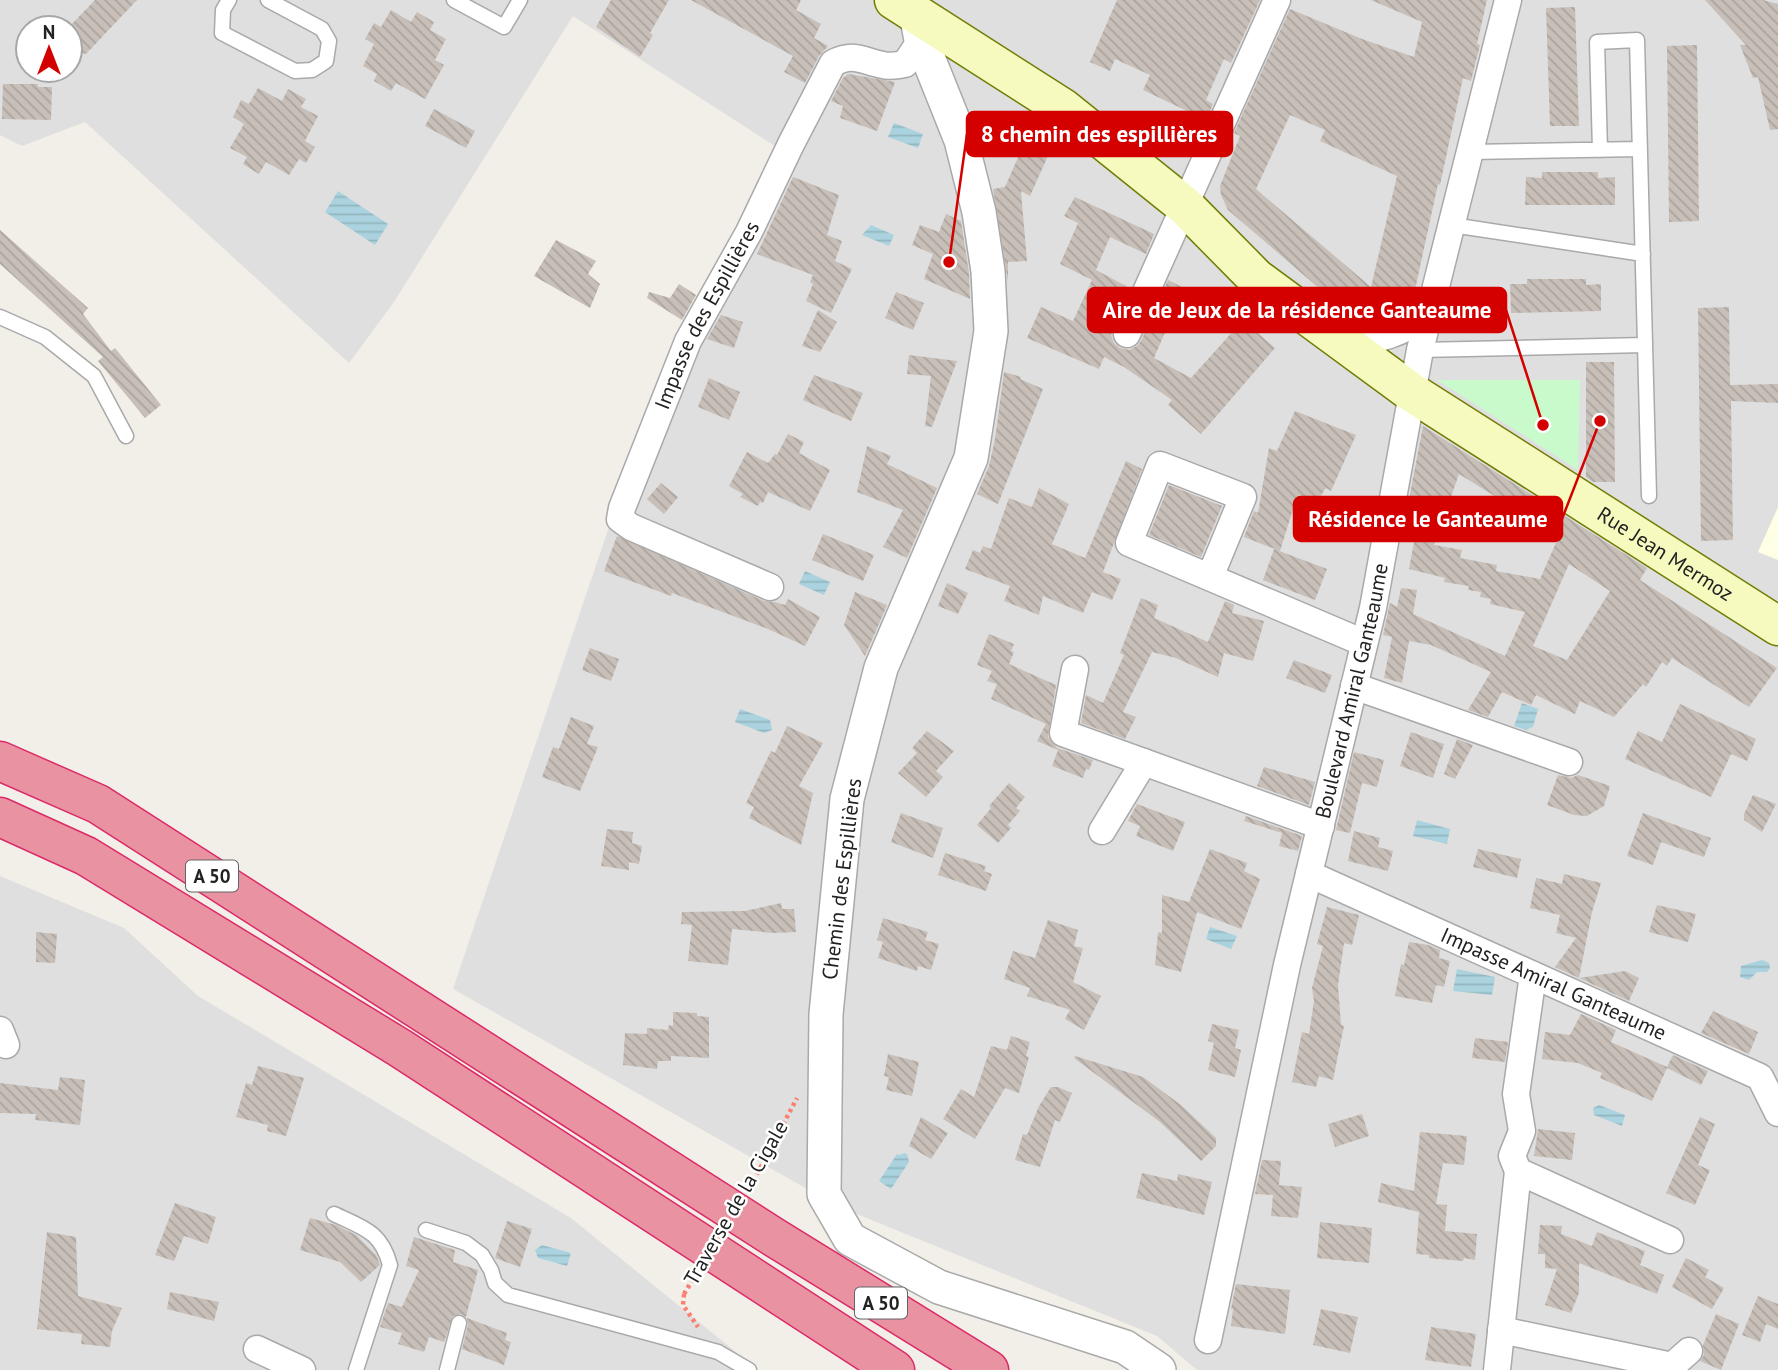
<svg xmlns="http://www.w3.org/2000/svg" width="1778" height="1370" viewBox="0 0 1778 1370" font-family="'PT Sans',sans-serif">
  <defs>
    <pattern id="water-rules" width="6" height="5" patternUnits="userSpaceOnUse" patternTransform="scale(1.75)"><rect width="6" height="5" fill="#aad3df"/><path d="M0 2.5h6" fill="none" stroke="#92b5bf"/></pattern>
    <pattern id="building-back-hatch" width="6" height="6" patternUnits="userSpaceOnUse" patternTransform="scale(1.75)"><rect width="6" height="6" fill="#c7bfb8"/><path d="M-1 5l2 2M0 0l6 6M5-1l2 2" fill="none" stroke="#aba49e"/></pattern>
  </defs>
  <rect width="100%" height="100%" fill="#f2efe9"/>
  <path fill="#e0dfdf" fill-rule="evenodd" d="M0,0H1778V1370H1197L1157,1336L837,1206L453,989L618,500L784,152L573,16L394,302L349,363L85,122L22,146L0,135ZM28,28H70V70H28Z
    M0,876L124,928L198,996L571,1218L758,1370H0Z"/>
  <path fill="#ffffe5" d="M1778,507V560L1758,552Z"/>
  <path fill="#c8facc" d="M1437,380H1580L1578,470Z"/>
  <path fill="url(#water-rules)" d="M894,123L923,134L918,148L888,137Z
    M338,191L388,224L375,245L325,212Z
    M871,225L894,235L889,246L862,235Z
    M805,571L830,582L824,595L799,584Z
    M1522,703L1538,709L1533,727L1526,730L1514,726Z
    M740,709L770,720L772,730L764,733L735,722Z
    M1417,820L1450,829L1447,844L1413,836Z
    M1210,927L1237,936L1231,949L1206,939Z
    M1762,960L1769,963L1770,968L1767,972H1757L1749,980L1740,977L1741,966Z
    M1457,969L1495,977L1492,995L1453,991Z
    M1599,1105L1625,1115L1622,1126L1594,1115L1593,1108Z
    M904,1153L907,1154L909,1162L891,1189L879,1181L897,1154L900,1155Z
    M542,1245L571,1253L567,1266L538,1258L535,1250Z"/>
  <path fill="url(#building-back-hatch)" fill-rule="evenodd" d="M95,0H137L86,54L70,50V26Z
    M611,0H669L650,33L653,35L640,57L596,27Z
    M691,0H801L796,10L821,24L814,38L828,46L819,56L805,83L784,72L793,56Z
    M1117,0H1260L1231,63L1224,59L1206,100L1213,104L1206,120L1143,90L1150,75L1115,59L1110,71L1090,62Z
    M1371,0H1487L1477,44L1480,45L1471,81L1463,78L1440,185L1438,184L1413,299L1398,315L1376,322L1355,319L1228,210L1221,195L1220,186L1240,136L1234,133L1290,9L1362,39L1414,57L1422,22ZM1290,115L1325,130L1320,141L1397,176L1371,287L1256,189Z
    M1705,0H1763L1778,4V129L1770,130L1758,77L1753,78L1740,45H1746Z
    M1575,7L1579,126H1550L1546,8Z
    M391,10L411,22L417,12L434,22L430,30L446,39L435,60L444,65L425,99L396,83L391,91L374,81L377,74L363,66L374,44L365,39L374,23L381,27Z
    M1697,45L1699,221L1669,222L1667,46Z
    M848,74L895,82L877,131L840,118L843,106L831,101L843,78Z
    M3,84H38V87H52L51,120L2,119Z
    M258,88L282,101L288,89L306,99L301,107L318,116L305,141L315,147L306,163L299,159L289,175L266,162L259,174L243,164L247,157L230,148L244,124L233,117L241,100L249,104Z
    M434,109L475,131L466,148L425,126Z
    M1031,128L1056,138L1030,196L1021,191L1027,261L1008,262V282L993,189L1005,187Z
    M1542,172H1598V178L1615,177V205H1525L1526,177L1542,178Z
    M793,177L839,195L827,235L842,241L835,261L852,269L831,313L806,301L813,284L810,282L813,275L757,254Z
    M1075,197L1154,234L1146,254L1110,237L1092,279L1096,270L1126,286V289L1129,291L1111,335L1114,343L1120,348L1129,350L1137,346L1141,341L1168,280L1184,288L1154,358L1191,378L1243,320L1275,348L1201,434L1168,405L1172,400L1124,367L1104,357L1099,369L1027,338L1041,307L1073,321L1092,280L1060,264L1078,223L1064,216Z
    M946,214L961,221L969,273L970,299L924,279L933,254L912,245L920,225L939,232Z
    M0,230L88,308L83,314L111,351L115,348L161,405L145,418L98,361L103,357L0,264Z
    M556,240L596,261L588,274L600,284L590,308L534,276Z
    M1527,279H1586V285L1601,284V311L1511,313L1510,284H1527Z
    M679,284L696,295L682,320L647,298L649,292L670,298Z
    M896,292L924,303L913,330L885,318Z
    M1729,307L1730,385L1778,384V403L1731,401L1733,540L1701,541L1698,308Z
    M818,310L837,322L820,352L802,346Z
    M721,315L743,322L734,348L707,339Z
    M909,355L957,361L932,427L925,426L931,376L907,374Z
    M1586,362H1614L1615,482H1593L1586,477Z
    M1004,372L1021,377L1020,379L1043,389L998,504L977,494L989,466L995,439Z
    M814,375L863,393L851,421L803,400Z
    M709,378L740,392L729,420L698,407Z
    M1295,411L1356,435L1331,491L1326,488L1310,512L1294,506L1280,551L1244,537L1254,511L1258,513L1269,448L1277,451Z
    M1423,426L1647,568L1640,580L1777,668L1749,707L1672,658L1667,666L1662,662L1646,687L1643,684L1614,717L1580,701L1575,714L1536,695L1531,705L1502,692L1488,717L1468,710L1491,672L1431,645L1409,641L1402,683L1384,678L1392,637L1383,635L1390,603L1397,607L1401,588L1417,590L1413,614L1505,656L1525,612L1490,604L1491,599L1480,597L1481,592L1468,590L1469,586L1444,582L1445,578L1409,569L1419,515L1407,510ZM1459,474L1559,536L1540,579L1496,571L1497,565L1460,558L1462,550L1434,545ZM1569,564L1610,591L1567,660L1533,646Z
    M788,434L804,442L799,453L830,470L810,511L768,492L763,503L760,502L758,506L740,497L743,494L729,486L747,452L768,463L775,454L777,455Z
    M867,446L891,456L887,464L937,488L907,558L883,547L903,510L857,492Z
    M1126,461L1142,469L1103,572L1121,579L1112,600L1092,592L1083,613L1043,596L1039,615L1004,601L1010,586L965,569L973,550L980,553L983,546L991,549L1009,498L1032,507L1039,488L1069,504L1052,544L1085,558Z
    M661,483L678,497L664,514L647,499Z
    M1169,485L1222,506L1201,557L1149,535Z
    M823,534L874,555L863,581L812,560Z
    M617,536L764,601L775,602L785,605L788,599L820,617L805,646L768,629L672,593L671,596L604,571Z
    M1274,549L1327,569L1315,600L1263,580Z
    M947,583L968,593L958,614L938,606Z
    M855,592L887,605L865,656L844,625Z
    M1141,598L1158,605L1154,618L1208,642L1225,601L1234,605L1232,613L1264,621L1253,661L1224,653L1218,677L1176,658L1152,652L1123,712L1136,717L1125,739L1081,723L1086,695L1103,703L1124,655L1120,653Z
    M989,634L1014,644L1011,651L1014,652L1009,664L1056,685L1048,737L1057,748L1093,760L1089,770L1086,769L1083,778L1052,766L1058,750L1037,741L1046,724L991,699L997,684L987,681L992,671L977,665Z
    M590,648L619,659L611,681L582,670Z
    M1294,660L1332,675L1325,693L1286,678Z
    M1680,704L1756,739L1747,761L1731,754L1711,797L1625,759L1638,731L1662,742Z
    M571,717L594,726L587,744L598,747L580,791L542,777L553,747L559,749Z
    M787,726L823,743L799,786L813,793L801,845L749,818L754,807L746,803L771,751L775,753Z
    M927,731L954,751L936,771L943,777L926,797L898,773L917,753L912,748Z
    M1411,732L1444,744L1433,778L1400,766Z
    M1457,739L1473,745L1455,779L1444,774Z
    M1354,752L1384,760L1377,787L1362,783L1350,833L1336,830Z
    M1264,767L1315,782L1309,805L1257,786Z
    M1558,775L1571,778L1578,775L1610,786L1604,806L1587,816L1574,815L1547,805Z
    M1009,783L1025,797L1016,808L1020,811L1008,825L1011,828L998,843L977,825L991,808L989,806Z
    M1753,795L1776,804L1762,832L1744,820V814Z
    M1137,804L1185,822L1173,851L1136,836L1140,826L1128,821Z
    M901,813L943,828L933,858L891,842Z
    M1643,813L1711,838L1704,857L1661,842L1653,865L1627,856Z
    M1246,816L1302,836L1298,851L1279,846L1282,833L1244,821Z
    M607,829L633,832L632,843L642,846L639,864L629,862V870L601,866Z
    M1354,831L1380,838L1378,847L1393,851L1388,871L1348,861Z
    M1210,849L1247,863L1244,871L1260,879L1241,929L1197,912L1181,972L1155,965L1158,932L1162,933V895L1189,902Z
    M1478,849L1521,859L1517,878L1473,867Z
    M945,853L986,866L984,871L992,874L986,891L938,875Z
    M1564,874L1601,883L1592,912L1579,978L1625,971L1639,978L1629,1001L1555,967L1576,938L1556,933L1560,915L1530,908L1536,878L1562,884Z
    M781,903L782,909H794L796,932L773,933L732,929L728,965L688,961L692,925L681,924L682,912L745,911Z
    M1657,905L1696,914L1688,942L1649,932Z
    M1327,907L1359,915L1352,945L1344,943L1338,985L1341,1025L1344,1026L1333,1080L1319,1076L1316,1087L1292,1082L1302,1032L1309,1034L1314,1001L1312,988L1323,946L1317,944Z
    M883,918L928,932L925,940L939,944L931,970L918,966L917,971L878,958L883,942L877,940Z
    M1048,920L1078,930L1074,946L1083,948L1073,982L1101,996L1084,1030L1065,1019L1070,1010L1027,996L1030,988L1004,979L1013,951L1035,958Z
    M36,932L57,934L55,963L36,962Z
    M1409,942L1428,945L1440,950L1439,958L1450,961L1444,987L1436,985L1432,1003L1395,996L1401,964L1404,965Z
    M1713,1011L1758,1032L1749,1054L1701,1033Z
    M673,1012L697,1013V1016L709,1017V1058L671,1056V1061H658L657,1069L623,1065L625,1033L647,1034V1028L668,1030L669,1025L673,1026Z
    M1581,1014L1616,1030L1611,1042L1667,1067L1673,1055L1708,1071L1701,1085L1667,1068L1652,1101L1600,1078L1602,1073L1578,1063L1542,1059L1545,1032L1570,1035Z
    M1212,1024L1239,1030L1235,1048L1241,1050L1235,1077L1208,1070L1214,1043L1208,1041Z
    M1011,1036L1030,1042L1026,1056L1029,1057L1019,1093L1005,1088L975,1139L943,1119L961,1089L974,1097L991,1046L1007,1050Z
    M1475,1038L1508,1042L1505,1062L1472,1058Z
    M888,1054L919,1062L912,1096L886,1090L889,1077L884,1076Z
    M1075,1056L1143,1077L1181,1105L1216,1138V1146L1201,1161L1160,1122L1074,1058Z
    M258,1066L304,1078L286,1136L267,1131L268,1125L236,1117L246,1083L252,1085Z
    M60,1077L85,1080L80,1125L35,1120L36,1114L0,1113V1083L58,1090Z
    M1051,1087H1058L1072,1093L1060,1122L1055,1120L1040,1167L1015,1160L1023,1134L1027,1135L1039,1106Z
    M1362,1114L1369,1136L1335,1147L1328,1124Z
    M921,1117L948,1133L931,1159L909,1146Z
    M1700,1117L1715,1124L1698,1165L1710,1170L1695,1205L1666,1193Z
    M1538,1129L1575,1133L1572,1160L1534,1156Z
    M1420,1132L1467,1136L1464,1165L1443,1163L1436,1204L1447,1205L1445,1231L1477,1234L1475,1260L1464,1258L1463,1261L1429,1258V1255L1416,1254L1419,1212L1378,1202L1381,1183L1414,1191Z
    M1262,1160L1281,1161L1279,1185L1302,1187L1298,1218L1271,1216L1273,1195L1255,1194Z
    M1142,1173L1177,1181L1178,1174L1212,1182L1204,1215L1136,1198Z
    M175,1203L216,1217L208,1244L184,1236L174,1261L155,1255Z
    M310,1218L336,1225L356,1235L376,1255L380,1265L361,1282L340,1262L300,1250Z
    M507,1221L532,1229L520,1267L495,1258Z
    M1320,1222L1372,1228L1369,1263L1317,1258Z
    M1540,1225L1562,1226L1561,1234L1592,1246L1597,1232L1645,1251L1640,1265L1664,1275L1657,1294L1579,1263V1293L1571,1313L1545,1305L1557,1269L1545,1268V1254H1538Z
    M47,1232L76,1237L78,1296L122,1308L112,1331L110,1347L81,1344L82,1334L37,1329Z
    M414,1237L455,1250L453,1262L478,1270L466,1317L461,1314L453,1316L444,1342L429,1337L424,1352L398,1344L402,1333L380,1327L388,1303L402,1307L419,1270L406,1266Z
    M1686,1258L1709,1270L1705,1277L1724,1288L1712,1309L1672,1287Z
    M1236,1284L1290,1290L1285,1334L1231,1326L1233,1309H1231Z
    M170,1292L219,1302L214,1321L167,1309Z
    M1758,1296L1778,1304V1329L1766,1324L1760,1342L1742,1335Z
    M1321,1309L1358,1317L1350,1353L1313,1345Z
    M1716,1314L1739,1324L1721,1370L1700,1361L1704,1355L1703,1345Z
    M467,1318L507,1333L505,1340L511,1342L504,1365L462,1349L468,1325Z
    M1431,1327L1476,1334L1471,1367L1425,1360Z"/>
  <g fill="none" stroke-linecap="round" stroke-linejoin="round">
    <defs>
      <path id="service" d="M229,0L223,10L222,33L295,71L312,70L326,61L329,41L322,29L268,0
        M454,0L504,27L520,0
        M1600,150L1597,42L1637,40L1649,496
        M1470,152L1640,149
        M1452,225L1643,254
        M0,317L45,337L94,376L126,436
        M1420,350L1645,345
        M334,1214C363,1228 381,1231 390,1265L356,1370
        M426,1230L466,1243L482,1255L491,1270L495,1283L508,1295L718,1352L749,1370
        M447,1370L459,1323"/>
      <g id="minor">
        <path d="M1127,334L1277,0"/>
        <path d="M1345,344C1380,340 1400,334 1429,315"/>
        <path d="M1210,577L1243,497L1160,465L1129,543L1364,643"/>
        <path id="s1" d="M770,587L631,527L620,519L622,508L688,341L749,232L791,144L833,63C854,52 862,61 883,65C890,67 898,65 905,64L921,40"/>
        <path d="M1075,669L1063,733L1321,826"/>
        <path d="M1354,686L1569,762"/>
        <path d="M1102,831L1144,762"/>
        <path id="s2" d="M1309,874L1760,1077L1778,1113"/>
        <path d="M1533,975L1516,1094L1522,1131L1512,1156L1518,1171L1670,1240"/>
        <path d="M0,1030L6,1045"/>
        <path d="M1501,1330L1672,1366L1689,1351"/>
        <path id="s3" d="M1208,1340L1287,965L1373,608L1420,350L1508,0"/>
        <path d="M257,1349L302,1370"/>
        <path d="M1497,1370L1518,1171"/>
      </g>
      <path id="tertiary" d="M916,13L921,40L961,140L979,212L988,271L991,331L971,458L881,668L847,799L826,1014L824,1194L850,1239L939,1287L1125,1347L1159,1370"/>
      <g id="secondary">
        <path id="s4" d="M894,0L1063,108L1185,206L1256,278L1411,392L1778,626"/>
      </g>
      <path id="motorway" d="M0,761L98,804L772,1236L989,1370
        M0,817L86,856L400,1048L895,1370"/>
    </defs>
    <use href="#service" stroke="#a9a9a9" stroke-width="17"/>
    <use href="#minor" stroke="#a9a9a9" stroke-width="29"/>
    <use href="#tertiary" stroke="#a9a9a9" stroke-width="36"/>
    <use href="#secondary" stroke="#707d05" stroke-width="41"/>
    <use href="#motorway" stroke="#dc2a67" stroke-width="41"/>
    <path stroke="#fa8072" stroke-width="4.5" stroke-dasharray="3.5 3.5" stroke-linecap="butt" d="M757,1174L797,1098
      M684,1294L683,1305L698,1327"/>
    <use href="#service" stroke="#fff" stroke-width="14"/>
    <use href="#minor" stroke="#fff" stroke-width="26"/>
    <use href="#tertiary" stroke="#fff" stroke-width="33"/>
    <use href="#secondary" stroke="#f7fabf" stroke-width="38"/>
    <use href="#motorway" stroke="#e892a2" stroke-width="38"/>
    <path stroke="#fa8072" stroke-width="4.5" stroke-dasharray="3.5 3.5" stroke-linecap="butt" d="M684,1294L757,1174"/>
  </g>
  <g text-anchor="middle" stroke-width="5" stroke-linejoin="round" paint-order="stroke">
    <g fill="#fff" stroke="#646464" stroke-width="2">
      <rect x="186" y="860.5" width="52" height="31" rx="5"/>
      <rect x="855" y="1287.5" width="52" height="31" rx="5"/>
    </g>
    <g font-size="19" font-weight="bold" fill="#222">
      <text x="212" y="883">A 50</text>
      <text x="881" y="1310">A 50</text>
    </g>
    <g font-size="21" fill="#222" stroke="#fff">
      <text dy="7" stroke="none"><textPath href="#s1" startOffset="387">Impasse des Espillières</textPath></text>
      <text dy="7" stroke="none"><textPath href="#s4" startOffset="952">Rue Jean Mermoz</textPath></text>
      <text dy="7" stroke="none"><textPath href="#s3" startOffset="665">Boulevard Amiral Ganteaume</textPath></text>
      <text transform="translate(842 879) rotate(-83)" y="7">Chemin des Espillières</text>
      <text dy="7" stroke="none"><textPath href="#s2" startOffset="268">Impasse Amiral Ganteaume</textPath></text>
      <text transform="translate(736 1203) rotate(-60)" y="7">Traverse de la Cigale</text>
    </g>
  </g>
  <path fill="none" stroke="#d40000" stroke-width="2.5" d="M949 262L967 134M1543 425L1506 310M1600 421L1562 519"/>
  <g fill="#d40000" stroke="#fff" stroke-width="2.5">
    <circle cx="949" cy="262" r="7"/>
    <circle cx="1543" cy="425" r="7"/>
    <circle cx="1600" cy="421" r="7"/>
  </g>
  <g fill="#d40000" stroke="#d40000" stroke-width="2.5">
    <rect x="967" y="112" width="265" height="44" rx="7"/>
    <rect x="1088" y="288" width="418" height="44" rx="7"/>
    <rect x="1294" y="497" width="268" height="44" rx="7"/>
  </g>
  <g font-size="23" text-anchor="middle" font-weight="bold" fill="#fff">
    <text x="1099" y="142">8 chemin des espillières</text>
    <text x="1297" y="318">Aire de Jeux de la résidence Ganteaume</text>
    <text x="1428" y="527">Résidence le Ganteaume</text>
  </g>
  <g transform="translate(49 49)"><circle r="33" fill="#ffffff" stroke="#a7a7a7" stroke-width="2"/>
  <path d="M0-5L12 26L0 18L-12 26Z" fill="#d40000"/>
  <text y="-10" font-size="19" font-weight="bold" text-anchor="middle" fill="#222222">N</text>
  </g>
</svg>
